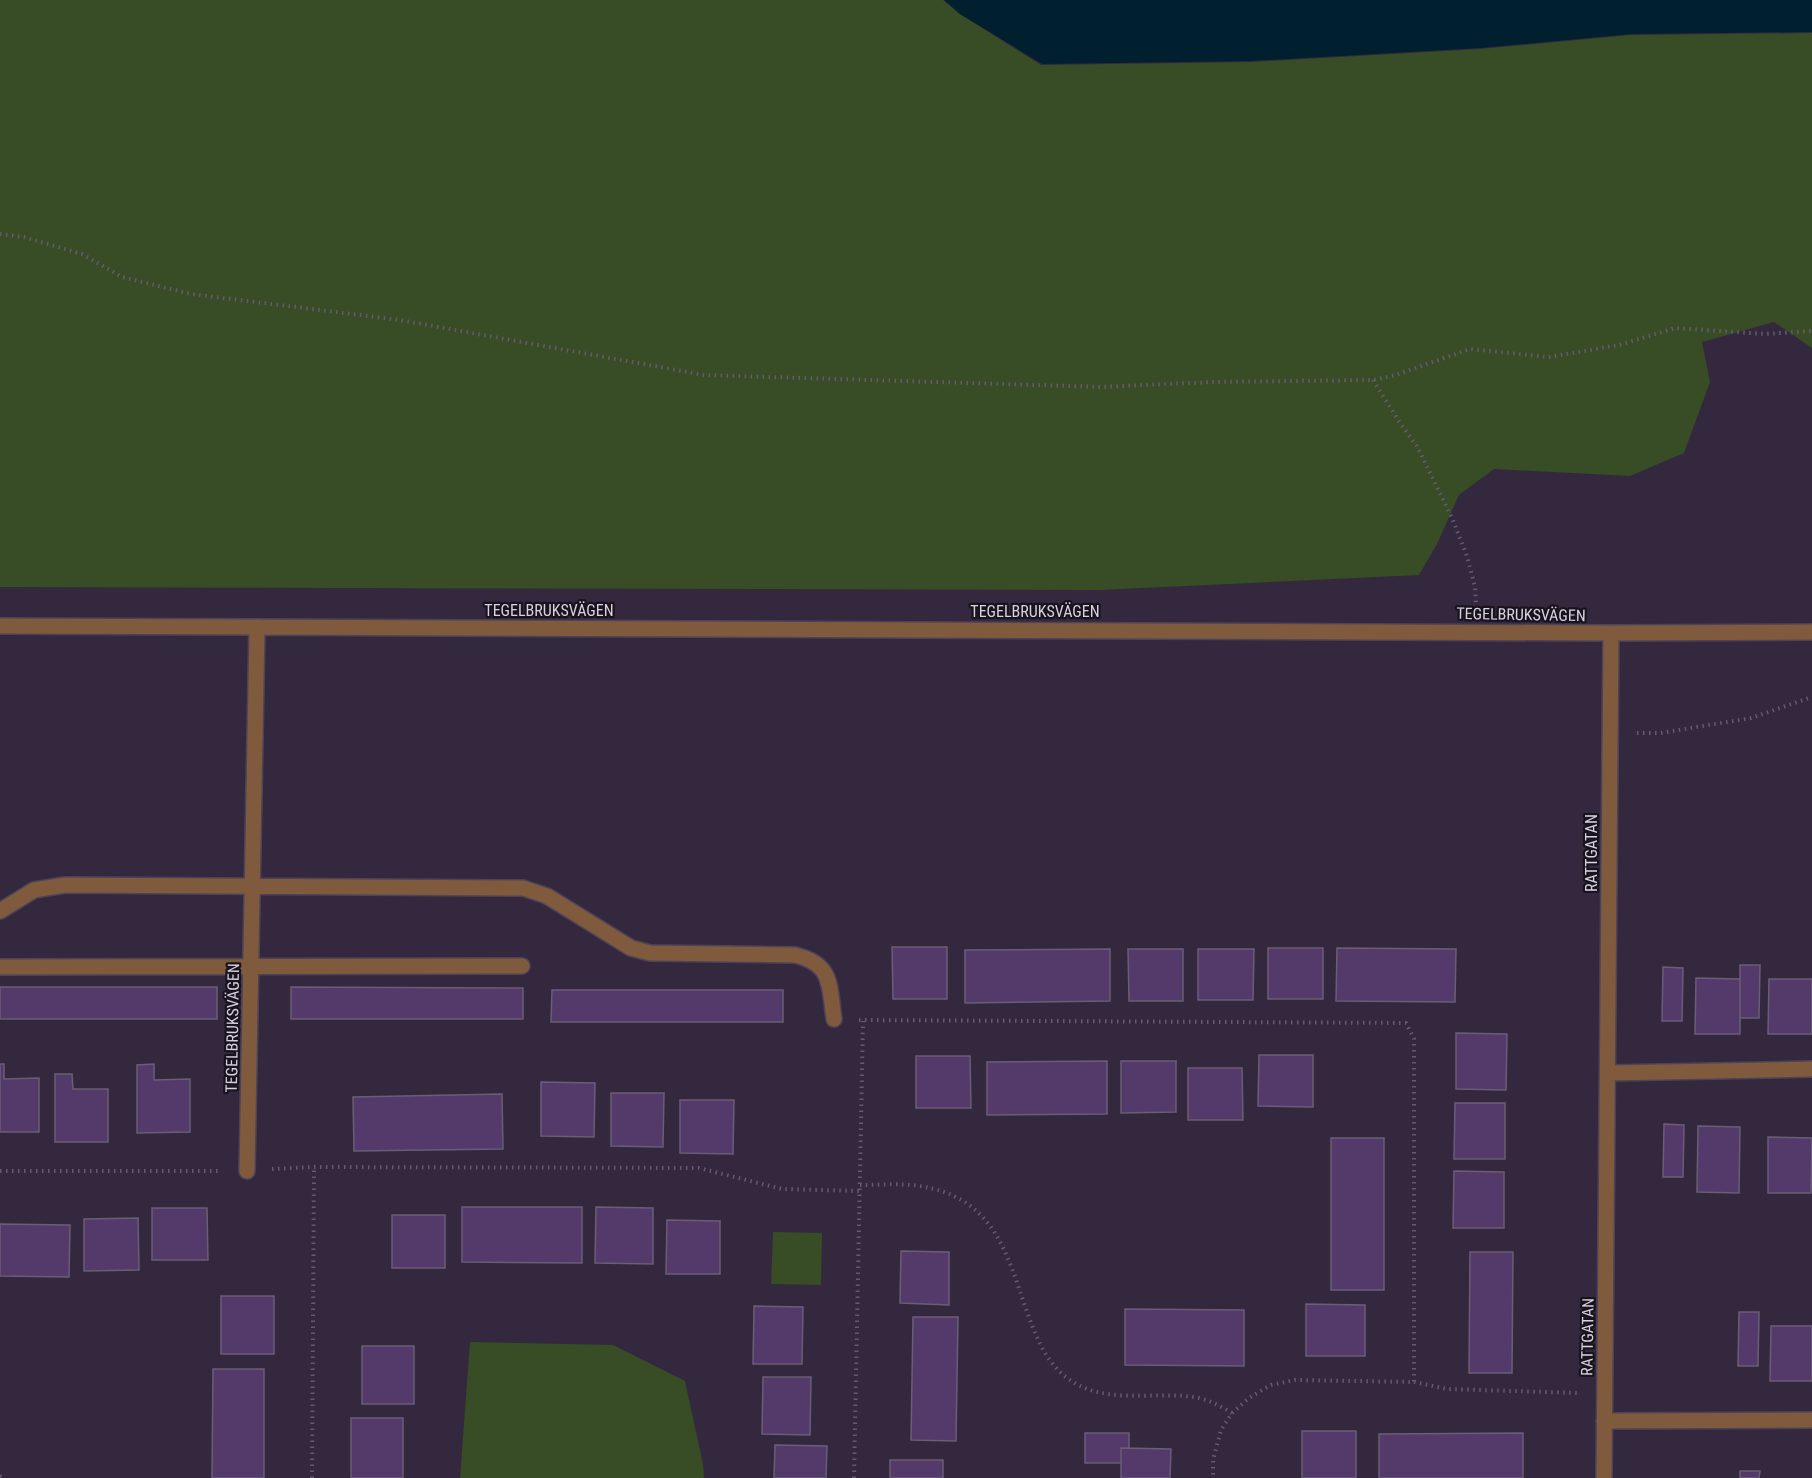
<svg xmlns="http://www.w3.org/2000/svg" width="1812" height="1478" viewBox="0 0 1812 1478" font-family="'Roboto Condensed',sans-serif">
  <rect width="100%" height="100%" fill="#33283e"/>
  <path fill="#384c26" d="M0,0H943L960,14L1041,65L1251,62L1480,49L1631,35L1812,33V348L1774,322L1702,342L1710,382L1684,453L1630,476L1494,469L1459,495L1437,544L1419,575L1100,590L0,587Z
    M773,1232L822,1233L821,1285L771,1284Z
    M470,1342L613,1345L685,1381L703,1464L704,1478H460Z"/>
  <path fill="#002030" d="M944,0H1812V32L1632,34L1480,48L1251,61L1042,64L960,14Z"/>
  <path fill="#543a6b" stroke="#695e76" stroke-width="1.5" d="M892,947H947V999H893Z
    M1268,948H1323V999H1268Z
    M1337,948L1456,949L1455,1002L1336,1001Z
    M1110,949V1001L965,1003V950Z
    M1128,949H1183V1001H1129Z
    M1198,949H1254L1253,1000H1198Z
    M1740,965H1760L1759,1018H1740Z
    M1663,967L1683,968L1682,1021H1662Z
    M1696,978L1740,979V1034H1695Z
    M1769,979H1812V1034H1768Z
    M0,987H217V1019H0Z
    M291,987L523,988V1019H291Z
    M552,990H783V1022H551Z
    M1456,1033L1507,1034L1506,1090L1456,1089Z
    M1259,1055H1313V1107L1258,1106Z
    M916,1056H970L971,1108H916Z
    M1107,1061V1114L987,1115V1062Z
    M1121,1061H1176V1112L1121,1113Z
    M0,1064H4V1079L39,1078V1132H0Z
    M154,1064V1080L190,1079V1132L137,1133V1065Z
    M1188,1068H1242L1243,1120H1188Z
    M55,1074H72L73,1089H108V1142H55Z
    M541,1082L595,1083L594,1137L541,1136Z
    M611,1093H664L663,1147L611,1146Z
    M502,1094L503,1149L354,1151L353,1097Z
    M680,1100H734L733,1154L680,1153Z
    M1455,1103H1505V1159H1454Z
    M1664,1124L1684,1125L1683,1177H1663Z
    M1698,1126L1740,1127L1739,1193L1697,1192Z
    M1768,1137L1812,1138L1811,1193H1768Z
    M1331,1138H1384V1290H1331Z
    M1454,1171L1504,1172V1228H1453Z
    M462,1207H582V1263L462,1262Z
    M596,1207L653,1208V1264L595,1263Z
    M152,1208H207L208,1260H152Z
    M392,1215H445V1268H392Z
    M138,1218L139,1270L84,1271V1219Z
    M667,1220L720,1221V1274H666Z
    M0,1224L70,1225L69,1277L0,1276Z
    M901,1251L949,1252V1305L900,1303Z
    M1470,1252H1513L1512,1373H1469Z
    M221,1296H274V1354H221Z
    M1306,1304L1365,1305V1356H1306Z
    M754,1306L803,1307L802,1364H753Z
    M1125,1309L1244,1310V1366L1125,1365Z
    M1739,1312H1759L1758,1366H1738Z
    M913,1317H958L956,1441L911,1440Z
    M1771,1326H1812V1381H1770Z
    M362,1346H414V1404H362Z
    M213,1369H264V1478H212Z
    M763,1377H811L810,1435L762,1434Z
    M351,1418H403V1478H351Z
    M1302,1431H1356V1478H1302Z
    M1085,1433H1129V1448H1121V1463H1085Z
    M1523,1433V1478H1379V1434Z
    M775,1445L827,1446L826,1478H774Z
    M1121,1448L1171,1449L1170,1478H1121Z
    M890,1460H943V1478H890Z
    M1740,1471H1760L1759,1478H1740Z"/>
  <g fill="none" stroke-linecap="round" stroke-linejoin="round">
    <defs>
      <path id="minor" d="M0,626L1611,633L1812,632
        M0,911L34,890L65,885L523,888L547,896L631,948L650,953L795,955C833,964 829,985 834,1019
        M0,967L522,966
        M1608,1073L1812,1069
        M247,1171L257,627
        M1604,1421L1812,1420
        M1604,1478L1611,633"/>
    </defs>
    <use href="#minor" stroke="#4d4358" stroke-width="18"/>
    <path stroke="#655b6f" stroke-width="4" stroke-dasharray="1.5 4.5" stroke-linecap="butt" d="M0,234L24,237L82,254L122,277L191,294L400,320L704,375L1102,387L1210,382L1373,380L1396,375L1470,349L1549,357L1619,345L1675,328L1765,334L1812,331
      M1373,380L1400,423L1417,446L1452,518L1467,556L1475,587L1476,606
      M1637,733H1661L1751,718L1812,697
      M859,1020L1406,1023L1414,1039V1382L1295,1380L1271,1385L1249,1398L1232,1413L1221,1430L1213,1460V1478
      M272,1169L314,1167L699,1168L782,1189L860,1191
      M0,1171H220
      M860,1185C879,1185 901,1183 919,1186C993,1197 1006,1250 1027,1312C1036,1336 1045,1361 1066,1377C1102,1406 1152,1391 1194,1397C1208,1399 1220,1406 1232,1413
      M1414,1382L1447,1389L1578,1393
      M0,1476L4,1478
      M312,1478L314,1167
      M854,1478L863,1021"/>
    <use href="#minor" stroke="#7f5a3d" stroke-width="15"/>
  </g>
  <g text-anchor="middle" stroke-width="4.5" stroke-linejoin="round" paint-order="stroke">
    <g font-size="16" fill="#d8d1df" stroke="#18131d">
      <text x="549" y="616">TEGELBRUKSVÄGEN</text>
      <text x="1035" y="617">TEGELBRUKSVÄGEN</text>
      <text transform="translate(1521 614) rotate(1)" y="6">TEGELBRUKSVÄGEN</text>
      <text transform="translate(1591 853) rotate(-90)" y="6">RATTGATAN</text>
      <text transform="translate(232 1028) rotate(-89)" y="6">TEGELBRUKSVÄGEN</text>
      <text transform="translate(1587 1337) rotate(-89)" y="6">RATTGATAN</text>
    </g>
  </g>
</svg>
